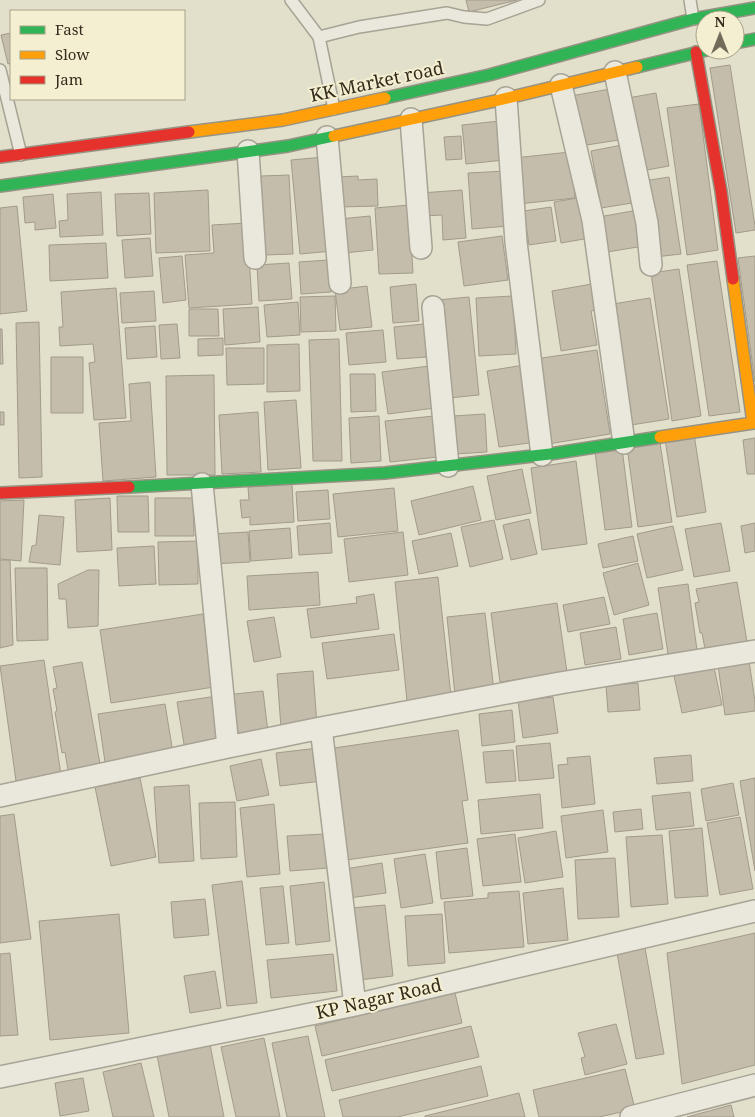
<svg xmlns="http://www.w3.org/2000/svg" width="755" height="1117" viewBox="0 0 755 1117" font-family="'Noto Serif',serif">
  <rect width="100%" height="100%" fill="#e2dfcb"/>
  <path fill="#c5bdac" stroke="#a29b8b" d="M466,0H517L469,12Z
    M11,33V63L8,64L1,35Z
    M730,65L755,226V230L736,233L710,68Z
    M610,89L619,140L580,146L571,96Z
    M656,93L669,166L641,171L628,98Z
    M699,104L718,250L687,255L667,108Z
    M500,121L504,160L466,164L462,125Z
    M461,136L462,159L446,160L444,137Z
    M622,145L632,203L601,208L591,151Z
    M570,152L575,198L518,204L514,158Z
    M324,157L333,251L300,254L291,160Z
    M506,171L509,226L472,229L468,173Z
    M289,175L293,254L264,255L261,176Z
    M358,176V180L377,179L378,206L339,207L338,177Z
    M669,177L681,254L655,257L644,181Z
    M208,190L210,251L156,253L154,193Z
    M462,190L466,238L443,240L442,215L422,216L421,193Z
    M101,192L103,235L60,237L59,221L68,220L67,194Z
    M149,193L151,234L117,236L115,194Z
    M53,194L56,228L35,230V222L25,223L23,197Z
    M583,197L590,238L561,243L554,202Z
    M409,205L413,273L379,274L375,208Z
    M17,206L27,311L0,314V208Z
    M551,207L556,241L529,245L524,211Z
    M638,210L644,246L601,253L599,217Z
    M370,216L373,250L344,253L340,219Z
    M247,223L252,304L189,308L185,255L214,253L212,225Z
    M502,236L508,280L464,286L458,242Z
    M150,238L153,276L125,278L122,240Z
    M106,243L108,278L50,281L49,245Z
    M182,256L186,300L163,303L159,258Z
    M755,256V382L738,258Z
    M328,260L331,292L301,294L299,262Z
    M717,261L740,412L709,416L687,265Z
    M289,263L292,299L259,301L257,265Z
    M679,269L701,416L672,421L651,273Z
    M416,284L419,321L393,323L390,287Z
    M592,284L596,310L591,311L597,345L561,351L552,291Z
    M367,286L372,327L340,330L335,290Z
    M116,288L126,418L94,420L89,363L95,362L93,344L60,346L59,327H63L61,292Z
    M154,291L156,321L122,323L120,293Z
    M335,296L336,331L301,332L300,297Z
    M513,296L516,354L479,356L476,298Z
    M469,297L479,395L449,398L438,300Z
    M650,298L669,419L631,425L613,304Z
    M298,302L300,335L267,337L264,305Z
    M258,307L260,342L225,345L223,309Z
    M189,309H218L219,336H189Z
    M39,322L42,477L19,478L16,323Z
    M177,324L180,358L161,359L159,325Z
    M424,324L427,357L397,359L394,327Z
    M155,326L157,357L127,359L125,328Z
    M0,329H2L3,364H0Z
    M383,330L386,362L349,365L346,333Z
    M223,338V355L198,356V339Z
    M339,339L342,461H313L309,340Z
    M299,344L300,391L267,392V345Z
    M226,348H264V384L227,385Z
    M597,350L610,434L548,444L535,359Z
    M51,357H83V413H51Z
    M524,365L537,442L499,447L487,371Z
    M429,366L435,408L388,414L382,372Z
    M350,374H375L376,411L351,412Z
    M214,375L215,475H167L166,376Z
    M150,382L156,477L103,481L99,423L131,421L129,384Z
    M296,400L301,468L268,470L264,402Z
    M0,412H4V425H0Z
    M258,412L261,472L222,474L219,415Z
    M485,414L487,452L455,454L453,416Z
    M379,416L381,461L351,463L349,418Z
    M434,416L438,457L390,462L385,421Z
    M694,434L706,512L677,517L665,439Z
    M755,438V474H747L743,440Z
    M660,443L672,522L638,527L627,447Z
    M622,448L632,527L605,530L595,452Z
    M576,461L587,544L542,550L531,468Z
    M522,469L531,513L496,520L487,476Z
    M292,484L294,522L250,525V517L242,518L240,500H249L248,487Z
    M473,486L481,520L419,535L411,501Z
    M394,488L398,531L338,537L333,494Z
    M328,490L330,519L298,521L296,492Z
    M117,496H148L149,532H118Z
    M110,498L112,550L77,552L75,500Z
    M155,498H193L194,536H155Z
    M24,500L21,561L0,559V501Z
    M39,515L64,517L60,565L29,562L32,546L36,545Z
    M529,519L537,554L511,560L503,525Z
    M494,520L503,559L470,567L461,527Z
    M330,523L332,553L299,555L297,526Z
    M721,523L730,571L694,577L685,529Z
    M755,523V551L745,553L741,526Z
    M673,526L683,570L647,578L637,534Z
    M290,528L292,558L251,561L249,531Z
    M248,532L250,562L212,564L210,534Z
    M403,532L408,575L349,582L344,539Z
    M451,533L458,566L419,574L412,541Z
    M633,536L638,561L603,568L598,544Z
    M198,541V584L159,585L158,542Z
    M154,546L156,584L119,586L117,548Z
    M0,560H10L13,645L0,648Z
    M638,563L649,605L614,615L603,573Z
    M15,568H47L48,640L17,641Z
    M88,570H99L98,626L68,628L66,599H59L58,584Z
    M318,572L320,605L249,610L247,576Z
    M438,577L451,696L407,701L395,582Z
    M737,582L747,642L705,649L702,633H700L695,603L699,602L696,589Z
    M688,584L697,650L668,654L658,588Z
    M374,594L379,629L311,638L307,609L357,603L356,597Z
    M604,597L610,624L568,632L563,605Z
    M557,603L567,672L500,682L491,613Z
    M485,613L494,691L455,695L447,617Z
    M657,613L663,649L629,655L623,619Z
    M203,614L214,687L111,703L100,630Z
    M274,617L281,657L254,662L247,621Z
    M616,627L621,659L585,665L580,633Z
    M394,634L399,670L327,679L322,643Z
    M44,660L61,775L16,781L0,666Z
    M749,661L755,701V711L725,715L718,666Z
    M82,662L100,764L68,770L65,752L62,753L55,712L57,711L53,689L57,688L53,667Z
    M714,667L722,705L682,713L674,676Z
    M313,671L317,725L281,728L277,674Z
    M638,683L640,710L608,712L606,686Z
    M263,691L268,732L231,737L226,695Z
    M217,696L225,744L185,750L177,702Z
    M553,697L558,733L523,738L518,701Z
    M165,704L173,753L105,762L98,714Z
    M512,710L515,742L482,746L479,714Z
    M458,730L468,800L462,801L468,843L346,860L337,801L341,800L334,748Z
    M550,743L554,778L519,781L516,746Z
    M318,748L322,781L280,786L276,753Z
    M513,750L516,781L486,783L483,752Z
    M691,755L693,781L657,784L654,758Z
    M590,756L595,804L562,808L558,765L568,764L567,758Z
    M261,759L269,795L237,801L230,766Z
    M140,778L156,857L111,866L95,787Z
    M755,778V871L740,781Z
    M733,783L739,815L706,821L701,789Z
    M189,785L194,861L159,863L154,787Z
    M690,792L694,826L656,830L652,796Z
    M540,794L543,828L481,834L478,800Z
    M235,802L237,857L201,859L199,803Z
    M274,804L280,874L247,877L240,808Z
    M641,809L643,829L615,832L613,812Z
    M603,810L608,852L566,858L561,816Z
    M14,814L31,939L0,943V816Z
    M740,817L753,889L720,895L707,823Z
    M702,828L708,896L675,898L669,831Z
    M556,831L563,877L525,883L518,838Z
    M325,834L328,868L290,871L287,836Z
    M515,834L521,882L483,886L477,839Z
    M662,835L668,904L631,907L626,837Z
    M467,848L473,896L441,899L436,852Z
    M425,854L433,903L401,908L394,859Z
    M615,858L619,917L578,919L575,860Z
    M382,863L386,893L349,898L345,869Z
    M242,881L257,1003L227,1006L212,885Z
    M324,882L330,941L296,945L290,886Z
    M283,886L289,943L266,945L260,888Z
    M563,888L568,940L528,944L523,893Z
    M519,891L524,947L449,953L444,902L488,898V893Z
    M205,899L209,935L174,938L171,902Z
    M385,905L393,976L359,980L351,908Z
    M119,914L129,1033L50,1040L39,921Z
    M442,914L445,963L408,966L405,916Z
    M755,933V1065L682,1084L667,953Z
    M645,948L664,1054L636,1059L617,953Z
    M10,953L18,1035L0,1036V954Z
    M333,954L337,991L271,998L267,960Z
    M215,971L221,1008L190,1013L184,976Z
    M455,993L462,1023L322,1056L315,1026Z
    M616,1024L627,1064L585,1075L581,1058L585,1057L578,1033Z
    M471,1026L479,1057L332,1091L325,1060Z
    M308,1036L325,1117H287L272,1043Z
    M264,1038L280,1117H236L221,1047Z
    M209,1039L224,1117H169L156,1050Z
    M141,1063L154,1117H113L103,1072Z
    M481,1066L488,1096L397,1117H343L339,1100Z
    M625,1069L635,1109L599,1117H539L533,1090Z
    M83,1078L89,1111L60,1116L55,1083Z
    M519,1093L525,1117H425V1116Z
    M731,1105L734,1117H687Z"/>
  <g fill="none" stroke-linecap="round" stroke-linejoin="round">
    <defs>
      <path id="lane" d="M291,0L319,37
        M690,0L693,19
        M0,70L21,155
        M334,109L319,37L359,27L447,13L464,17L487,19L539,0"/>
      <path id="street" d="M615,72L647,223L651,265
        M561,85L593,220L624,443
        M506,98L516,242L542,455
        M411,119L421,248
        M327,137L340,283
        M248,151L255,258
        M433,307L448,466
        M202,484L228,747
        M321,728L355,1005
        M0,796L228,747L321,728L560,683L755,651
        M0,1077L355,1005L755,911
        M631,1117L755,1085"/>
      <path id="fast" d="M735,43L755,39
        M637,67L707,50
        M385,98L489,75L693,19L755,8
        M0,186L288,146L334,136
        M129,487L385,473L550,454L660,437"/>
      <path id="slow" d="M189,132L283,120L385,98
        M334,136L495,101L637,67
        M660,437L753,423L733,279"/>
      <path id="jam" d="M696,52L721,191L733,279
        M0,157L189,132
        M0,493L129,487"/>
    </defs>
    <use href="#lane" stroke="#a7a395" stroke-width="14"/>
    <use href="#street" stroke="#a7a395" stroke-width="24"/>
    <use href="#fast" stroke="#979384" stroke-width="14"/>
    <use href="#slow" stroke="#979384" stroke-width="14"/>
    <use href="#jam" stroke="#979384" stroke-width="14"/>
    <use href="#lane" stroke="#eae8dc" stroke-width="11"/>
    <use href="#street" stroke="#eae8dc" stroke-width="21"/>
    <use href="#fast" stroke="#30b455" stroke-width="11"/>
    <use href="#slow" stroke="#ff9f0a" stroke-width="11"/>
    <use href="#jam" stroke="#e5322d" stroke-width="11"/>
  </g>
  <g text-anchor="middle" stroke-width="4" stroke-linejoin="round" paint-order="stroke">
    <g font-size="18" fill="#352c1d" stroke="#f4efd1">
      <text transform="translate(377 82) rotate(-12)" y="6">KK Market road</text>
      <text transform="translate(379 999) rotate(-13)" y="6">KP Nagar Road</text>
    </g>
  </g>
  <rect x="10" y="10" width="175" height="90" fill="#f4efd1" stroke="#a8a189"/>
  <rect x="20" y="26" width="25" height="8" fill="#30b455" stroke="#a8a189"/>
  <text x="55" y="35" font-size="15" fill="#352c1d">Fast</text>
  <rect x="20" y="51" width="25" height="8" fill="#ff9f0a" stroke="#a8a189"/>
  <text x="55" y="60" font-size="15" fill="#352c1d">Slow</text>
  <rect x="20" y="76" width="25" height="8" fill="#e5322d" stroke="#a8a189"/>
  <text x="55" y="85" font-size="15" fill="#352c1d">Jam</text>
  <g transform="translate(720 35)"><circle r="24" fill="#f4efd1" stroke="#a8a189"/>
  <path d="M0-4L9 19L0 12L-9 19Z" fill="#726b5a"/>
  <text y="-8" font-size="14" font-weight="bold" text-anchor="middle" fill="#352c1d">N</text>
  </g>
</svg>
